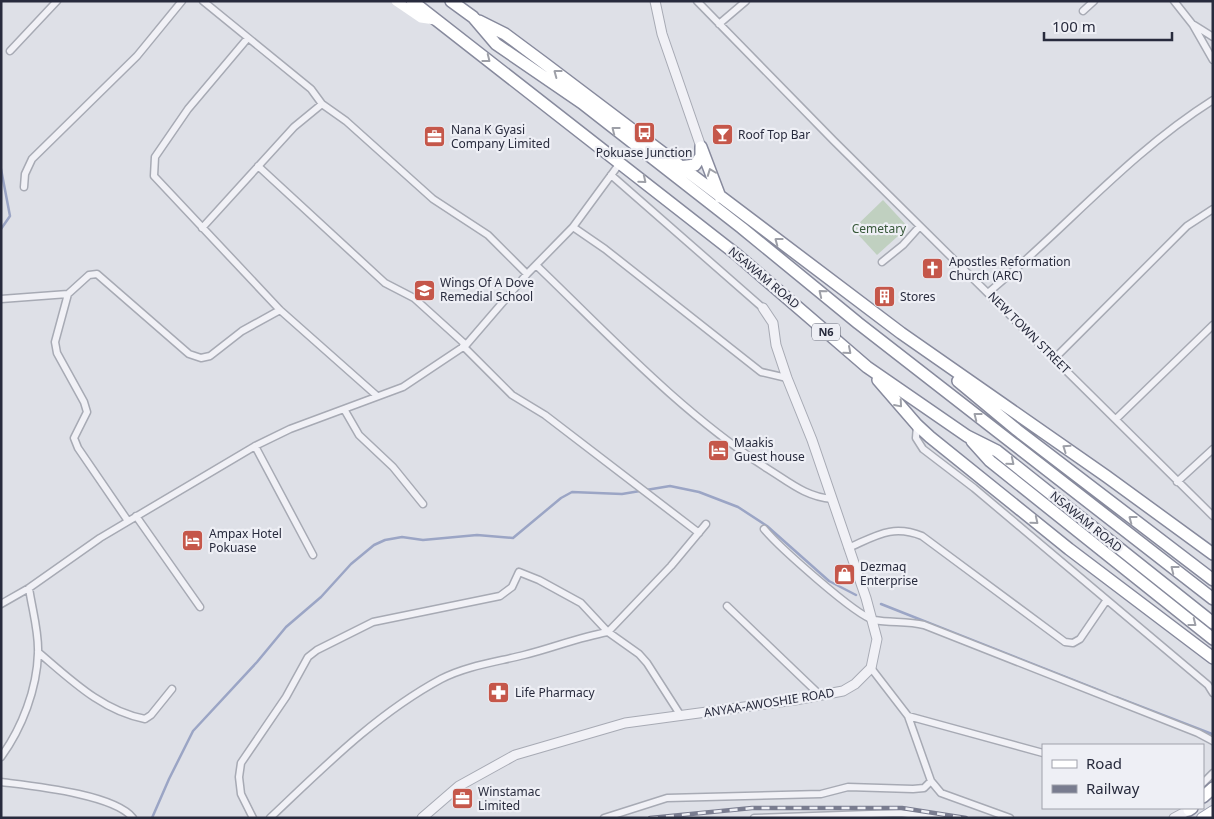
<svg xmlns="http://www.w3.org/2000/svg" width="1214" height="819" viewBox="0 0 1214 819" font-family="'Noto Sans',sans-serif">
  <rect width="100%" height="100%" fill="#dee0e7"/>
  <path fill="#c0d0c0" d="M883,200L908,227L877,255L853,229Z"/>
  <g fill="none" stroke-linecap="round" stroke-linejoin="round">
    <path stroke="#9ba5c5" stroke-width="2.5" d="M1,169L10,216L1,229
      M881,604L1106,693
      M1116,697L1212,734
      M152,818L169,779L193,731L257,662L286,627L321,597L351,564L374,545L385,540L402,537L423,540L477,535L513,538L561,498L572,492L622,494L670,486L699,492L738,507L767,526L829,581L856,595"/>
    <defs>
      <path id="minor" d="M203,1L311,89L322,104L346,121L433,199L488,235L527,274
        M697,1L834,141L1213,516
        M1174,1L1193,25L1213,60
        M1083,11L1094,1
        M719,24L746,1
        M1194,25L1213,37
        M247,39L188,109L155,157L154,176L280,310L376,395
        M10,51L57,1
        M258,166L385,283L414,298L466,345
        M611,175L763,308
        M24,187L25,174L32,159L137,56L182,1
        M573,227L605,249L761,372L787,378
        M202,228L294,127L322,104
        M882,262L903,245L920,226
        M536,265C610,336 681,413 768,469C789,482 806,497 832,499
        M989,292C1064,230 1129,153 1213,100
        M1,299L68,294
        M463,346L512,395L545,415L699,533
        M1055,358L1187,226L1213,209
        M344,409L359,435L393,467L423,504
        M1116,419L1213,325
        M917,425L916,438L923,449L974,488L1208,685L1213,693
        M255,446L313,555
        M1177,482L1213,449
        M136,516L200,607
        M128,521L78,448L74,438L87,412L84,402L57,353L55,342L68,294L89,275L97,274L189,354L201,358L210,356L242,331L280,310
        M764,529C778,546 856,616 874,620C891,623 907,621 924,625L1198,733L1213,741
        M848,548C876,536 892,524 922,536L1065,642L1073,643L1080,639L1106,601
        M1,604L29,588L100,538L255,446L290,429L403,387L466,345L527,274L573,227L620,163
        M727,606L821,696
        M38,652C70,679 102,711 145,719L151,715L172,689
        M871,668L908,716L931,781L941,793L1010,818
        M908,716L1043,753
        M1,757C22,728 37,689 38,653C39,632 32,609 29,588
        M1,782C32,786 114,794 133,818
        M1203,783L1213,773
        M253,818L241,794L239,777L241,763L286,697L308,657L317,650L373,622L500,596L512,587L519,572L539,580L581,603L608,632L671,566L706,524
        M270,818C323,768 376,714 441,679C466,666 496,662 524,655C553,648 579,637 608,632L639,654L647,663L681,716
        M604,818L667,798L821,794L848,787L913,789L924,788L931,781
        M754,818L900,813L943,818"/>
      <path id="tertiary" d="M655,1L662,34L701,147
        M422,818L459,786L515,755L625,723L795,700L843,691L855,684L871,668L877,639L866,598L812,440L787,378L776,345L773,323L763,308
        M1174,818L1189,810"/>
      <path id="primary" d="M1202,818L1213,811"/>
      <path id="trunk" d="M412,1L736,254L867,367L967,436L997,451L1213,623
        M451,1L473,17L496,44L582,103L742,228L858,323L1213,599
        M479,21L505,34L544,63L901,333L1106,476L1213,554
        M701,147L720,197
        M679,167L695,165L701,156V147
        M878,380L917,425L930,437L1069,549L1213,658
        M958,381L1017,430L1213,580
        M972,441L990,461L1213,639
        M1203,797L1213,788
        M1189,810L1192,808"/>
    </defs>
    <use href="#minor" stroke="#a7aab4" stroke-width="9"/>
    <use href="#tertiary" stroke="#a7aab4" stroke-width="11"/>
    <use href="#primary" stroke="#9ea1b2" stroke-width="12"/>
    <use href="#trunk" stroke="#878a9d" stroke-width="14"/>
    <use href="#minor" stroke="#f1f1f6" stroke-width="6"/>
    <use href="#tertiary" stroke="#f1f1f6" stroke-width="9"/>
    <path stroke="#fff" stroke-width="9" d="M396,1L421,18L435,20"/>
    <use href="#primary" stroke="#fff" stroke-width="10"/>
    <use href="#trunk" stroke="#fff" stroke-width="11"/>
    <defs>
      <path id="rail" d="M650,818L752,808H902L966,818"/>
    </defs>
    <use href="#rail" stroke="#797c8f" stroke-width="4.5"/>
    <use href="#rail" stroke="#eeeff5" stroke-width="2.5" stroke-dasharray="8" stroke-linecap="butt"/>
  </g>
  <defs><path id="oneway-chevron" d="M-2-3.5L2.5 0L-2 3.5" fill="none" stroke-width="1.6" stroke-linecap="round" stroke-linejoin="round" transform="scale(1.25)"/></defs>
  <g stroke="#9ea0a8">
    <use href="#oneway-chevron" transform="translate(487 59) rotate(38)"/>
    <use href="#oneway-chevron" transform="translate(557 73) rotate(-143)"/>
    <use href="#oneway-chevron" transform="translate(615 130) rotate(-142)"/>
    <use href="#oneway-chevron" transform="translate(711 172) rotate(-111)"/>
    <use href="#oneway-chevron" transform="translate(643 180) rotate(39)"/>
    <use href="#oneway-chevron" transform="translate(778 241) rotate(-143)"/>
    <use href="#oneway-chevron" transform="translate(822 293) rotate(-141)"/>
    <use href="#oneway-chevron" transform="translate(848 351) rotate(41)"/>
    <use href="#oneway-chevron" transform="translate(899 404) rotate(49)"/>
    <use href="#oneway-chevron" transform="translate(977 416) rotate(-142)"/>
    <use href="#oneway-chevron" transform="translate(1066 448) rotate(-145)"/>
    <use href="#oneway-chevron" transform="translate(1011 462) rotate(39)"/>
    <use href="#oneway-chevron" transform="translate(1132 519) rotate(-143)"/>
    <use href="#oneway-chevron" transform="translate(1035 521) rotate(39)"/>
    <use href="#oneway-chevron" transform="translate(1174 569) rotate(-142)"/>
    <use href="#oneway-chevron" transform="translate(1193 623) rotate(38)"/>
  </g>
  <defs>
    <symbol id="bus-square" viewBox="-11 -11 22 22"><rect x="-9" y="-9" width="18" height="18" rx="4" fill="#c5574a" stroke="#eeeff5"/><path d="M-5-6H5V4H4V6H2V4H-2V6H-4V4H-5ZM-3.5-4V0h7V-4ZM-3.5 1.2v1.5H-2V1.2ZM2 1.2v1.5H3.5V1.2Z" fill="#fff"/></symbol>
    <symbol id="bar-square" viewBox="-11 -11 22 22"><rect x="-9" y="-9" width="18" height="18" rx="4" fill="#c5574a" stroke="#eeeff5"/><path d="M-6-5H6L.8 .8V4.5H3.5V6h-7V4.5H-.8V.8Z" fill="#fff"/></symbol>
    <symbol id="office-square" viewBox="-11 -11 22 22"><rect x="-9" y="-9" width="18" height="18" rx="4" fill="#c5574a" stroke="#eeeff5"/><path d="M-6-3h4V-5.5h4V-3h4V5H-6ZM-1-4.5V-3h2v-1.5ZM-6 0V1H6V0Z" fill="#fff"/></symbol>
    <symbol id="church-square" viewBox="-11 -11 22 22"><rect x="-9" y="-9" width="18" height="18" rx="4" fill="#c5574a" stroke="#eeeff5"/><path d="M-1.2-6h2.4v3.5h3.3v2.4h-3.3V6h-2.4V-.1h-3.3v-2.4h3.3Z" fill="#fff"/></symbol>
    <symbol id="school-square" viewBox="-11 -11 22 22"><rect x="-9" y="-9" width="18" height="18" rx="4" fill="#c5574a" stroke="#eeeff5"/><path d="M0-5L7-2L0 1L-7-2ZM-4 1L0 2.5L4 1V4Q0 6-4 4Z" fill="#fff"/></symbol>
    <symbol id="building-square" viewBox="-11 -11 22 22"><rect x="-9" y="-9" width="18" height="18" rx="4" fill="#c5574a" stroke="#eeeff5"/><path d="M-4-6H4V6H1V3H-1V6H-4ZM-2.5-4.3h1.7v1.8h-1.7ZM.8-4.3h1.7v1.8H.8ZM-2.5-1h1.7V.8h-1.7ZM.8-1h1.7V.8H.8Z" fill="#fff"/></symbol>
    <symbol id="hotel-square" viewBox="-11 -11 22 22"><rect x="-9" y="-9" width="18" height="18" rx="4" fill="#c5574a" stroke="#eeeff5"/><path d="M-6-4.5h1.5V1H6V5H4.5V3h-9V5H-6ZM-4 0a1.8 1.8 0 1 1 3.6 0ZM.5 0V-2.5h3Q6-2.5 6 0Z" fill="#fff"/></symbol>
    <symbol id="shop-square" viewBox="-11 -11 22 22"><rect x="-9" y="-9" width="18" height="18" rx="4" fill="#c5574a" stroke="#eeeff5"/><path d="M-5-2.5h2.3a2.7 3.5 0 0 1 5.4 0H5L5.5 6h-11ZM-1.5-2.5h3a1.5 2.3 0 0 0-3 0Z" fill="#fff"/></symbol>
    <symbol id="pharmacy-square" viewBox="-11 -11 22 22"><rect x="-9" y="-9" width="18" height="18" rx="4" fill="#c5574a" stroke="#eeeff5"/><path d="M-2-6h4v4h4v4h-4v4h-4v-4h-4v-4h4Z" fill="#fff"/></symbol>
  </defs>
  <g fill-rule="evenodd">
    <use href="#bus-square" x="632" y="120" width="25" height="25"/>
    <use href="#bar-square" x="710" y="122" width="25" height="25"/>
    <use href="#office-square" x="422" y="124" width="25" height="25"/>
    <use href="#church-square" x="920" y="256" width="25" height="25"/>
    <use href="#school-square" x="412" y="278" width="25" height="25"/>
    <use href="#building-square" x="872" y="284" width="25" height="25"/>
    <use href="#hotel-square" x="706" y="438" width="25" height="25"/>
    <use href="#hotel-square" x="180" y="528" width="25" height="25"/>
    <use href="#shop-square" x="832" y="562" width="25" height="25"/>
    <use href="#pharmacy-square" x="486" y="680" width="25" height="25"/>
    <use href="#office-square" x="450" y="786" width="25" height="25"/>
  </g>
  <g text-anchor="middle" stroke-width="4.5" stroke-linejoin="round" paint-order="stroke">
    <rect fill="#eeeff5" stroke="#636674" stroke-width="1" x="812" y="323.5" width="28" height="17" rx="4"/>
    <g font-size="11" font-weight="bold" fill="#282b3d">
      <text x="826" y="336">N6</text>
    </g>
    <g font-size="12" fill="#282b3d" stroke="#eeeff5" text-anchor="start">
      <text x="451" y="134">Nana K Gyasi<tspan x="451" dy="14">Company Limited</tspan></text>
      <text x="738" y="139">Roof Top Bar</text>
      <text x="644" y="157" text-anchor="middle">Pokuase Junction</text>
      <text x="949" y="266">Apostles Reformation<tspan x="949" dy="14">Church (ARC)</tspan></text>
      <text x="440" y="287">Wings Of A Dove<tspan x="440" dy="14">Remedial School</tspan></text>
      <text x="900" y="301">Stores</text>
      <text x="734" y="447">Maakis<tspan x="734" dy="14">Guest house</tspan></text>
      <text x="209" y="538">Ampax Hotel<tspan x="209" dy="14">Pokuase</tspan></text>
      <text x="860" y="571">Dezmaq<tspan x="860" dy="14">Enterprise</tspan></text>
      <text x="515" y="697">Life Pharmacy</text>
      <text x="478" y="796">Winstamac<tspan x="478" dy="14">Limited</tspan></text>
    </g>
    <g font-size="12" fill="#375839" stroke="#eeeff5">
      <text x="879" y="233">Cemetary</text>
    </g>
    <g font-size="12" fill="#282b3d" stroke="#eeeff5">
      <text transform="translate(764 278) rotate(40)" y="4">NSAWAM ROAD</text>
      <text transform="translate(1029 333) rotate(45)" y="4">NEW TOWN STREET</text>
      <text transform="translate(1086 522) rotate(39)" y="4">NSAWAM ROAD</text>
      <text transform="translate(769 703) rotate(-9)" y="4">ANYAA-AWOSHIE ROAD</text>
    </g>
  </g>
  <rect width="1214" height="819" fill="none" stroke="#282b3d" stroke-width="5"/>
  <rect x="1042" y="744" width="162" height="65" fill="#eeeff5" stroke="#9fa1ab"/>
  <rect x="1052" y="760" width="25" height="8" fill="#ffffff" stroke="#9fa1ab"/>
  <text x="1086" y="769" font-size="15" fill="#282b3d">Road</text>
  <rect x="1052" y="785" width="25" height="8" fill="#797c8f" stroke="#9fa1ab"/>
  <text x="1086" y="794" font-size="15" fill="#282b3d">Railway</text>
  <path d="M1044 32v8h128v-8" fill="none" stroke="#282b3d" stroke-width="2.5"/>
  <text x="1052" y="32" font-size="15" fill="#282b3d" stroke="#eeeff5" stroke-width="4" paint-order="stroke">100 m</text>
</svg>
